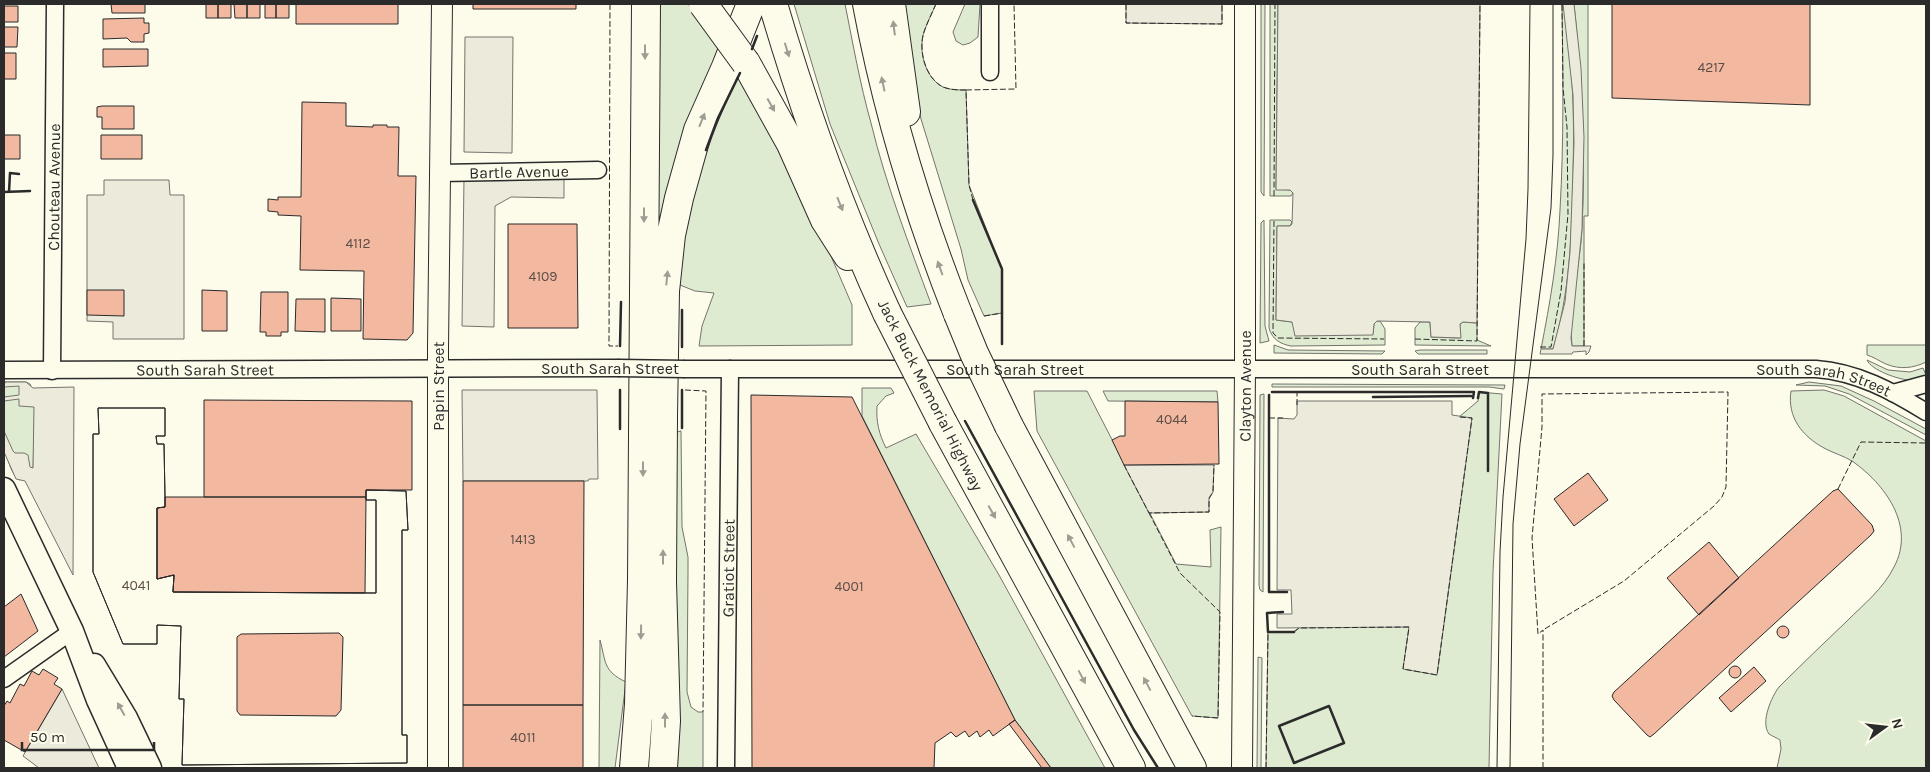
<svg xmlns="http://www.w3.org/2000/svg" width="1930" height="772" viewBox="0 0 1930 772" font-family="Karla,sans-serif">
  <rect width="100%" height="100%" fill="#fdfbea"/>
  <path fill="#deebd1" stroke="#74746e" d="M659,4H688L723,49L658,265L655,115Z
    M794,4H845C853,44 860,84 871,123C886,185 909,244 931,304L907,307L879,244L830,124Z
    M901,4H936C932,13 927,23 924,32C918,50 925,78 943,87C951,90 958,90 966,90L969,185L1002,269V313L984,316L968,280L961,249L921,119L909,65Z
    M965,4H980L978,37L970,43L963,45L956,41L953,32Z
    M1261,4H1265L1264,196L1261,192Z
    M1270,4H1278L1276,189L1290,190L1293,193L1291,196H1270Z
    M1562,4C1567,13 1566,29 1568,41C1574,85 1574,130 1573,175C1572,233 1570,292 1553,349H1541C1550,303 1558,257 1560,210C1564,141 1563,72 1562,4Z
    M1574,4H1588V216H1584V346H1572C1568,308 1580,267 1582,229C1586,153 1582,79 1574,4Z
    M740,73L791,163L852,305V345L699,346L702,326L714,293L695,291L675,283C687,210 706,139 740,73Z
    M1264,220L1265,326L1269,341L1260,343L1261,223Z
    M1270,220H1290L1292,222L1290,226H1277L1276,320L1292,322L1294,324L1295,335L1373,334L1374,324L1377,321H1380L1385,329V345L1291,346C1280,344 1272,339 1269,328Z
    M1420,322H1430L1431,337L1460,338V324L1463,322L1477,323V340L1491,346L1415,345V328Z
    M1274,345L1288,350L1385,351L1382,354L1274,353Z
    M1867,345H1926V362C1914,368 1900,370 1886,364C1879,361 1874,357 1867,355Z
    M1420,350H1487V354H1418L1415,351Z
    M1867,360L1888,370L1910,372L1923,368L1926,375C1921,377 1915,379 1910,380C1899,380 1871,370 1867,360Z
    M4,382H26L30,384L35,395L33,474L19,480C0,465 4,407 4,382Z
    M1809,382L1841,386L1874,401L1926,429V435L1849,394L1825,386L1796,385Z
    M1272,384L1505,385L1504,389L1489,387H1272Z
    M862,388H891L894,393L886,396L877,406C876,422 879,434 886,448L916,434L999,575L1105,768H1051L1015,720L862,416Z
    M1824,390L1844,396L1926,441V768H1777L1781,749L1780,740C1777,738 1772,736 1769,734C1760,722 1772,696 1779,687C1801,665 1824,643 1847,621C1864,604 1883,589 1894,567C1916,526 1885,484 1852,461C1844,456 1833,453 1824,448C1802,436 1787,417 1791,391Z
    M1034,391H1087L1176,564L1211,567L1210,530L1221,527L1218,718L1192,716L1037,431Z
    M1103,391H1217L1218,402L1108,401Z
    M1479,392L1502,394L1493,572L1489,768H1266L1268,632H1293L1299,628L1467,418L1459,417L1478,401Z
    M1264,394L1263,592L1260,590L1259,585L1260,406V395Z
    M681,431L682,527L688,557V572L687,692L691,707L698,712H703V768H672L673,433Z
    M600,640C606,662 603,671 626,682L615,768H599Z
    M1258,657L1262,658L1261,768H1257Z"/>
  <path fill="#eceadb" stroke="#74746e" d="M1126,4H1222V24L1126,23Z
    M1278,4H1480L1477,323L1463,322L1460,324L1461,338L1431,337L1430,322L1377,321L1374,324L1373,335L1295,336L1292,322L1276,320L1277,226H1290L1292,224L1293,193L1290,190H1276Z
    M1563,4H1574L1581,68L1584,137L1582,229L1571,338L1572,346H1591L1589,352L1586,355V351L1573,352L1572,354H1540L1541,349H1553L1565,302L1570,252L1574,143L1573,95Z
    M465,37H513L512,153L464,152Z
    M464,178L564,179V198L511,197L495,206L494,327L462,326Z
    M104,180H169L170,195H184V339H113V322L87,321V195H104Z
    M5,382H26L33,388L74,387L73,575L25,481L16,479L4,452V431L13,451L15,453H24L28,455L30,467L33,468L34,407L19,406V399L4,401V397L19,395V386L4,387Z
    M462,390H597L598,479H589L588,481H463Z
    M1297,401H1452V415L1472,418L1437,675L1403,669L1409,627L1277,628V614H1292L1291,590H1277L1278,418L1294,419L1297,415Z
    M1124,465H1214L1213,492L1209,499V512L1149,513Z
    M62,689L99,768H39L23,756Z"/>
  <path fill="#f2b8a0" stroke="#2b2b2b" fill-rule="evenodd" d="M111,4H145V13H112Z
    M206,4H218V18H206Z
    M218,4H231V18H218Z
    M234,4H247V18H235Z
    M247,4H260V18H247Z
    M265,4H276V18H265Z
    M276,4H289V18H276Z
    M296,4H398V24H296Z
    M473,4H576V9H473Z
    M1612,4H1810V105L1612,98Z
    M4,6H18V22H4Z
    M144,18V23H149V33L144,34V42H131L127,38L103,39V19Z
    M4,27H18L17,47H4Z
    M103,49H148V66L103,67Z
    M4,53H16V79H4Z
    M302,102L346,103V126L373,127V125H387V127H399L398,176H416L413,333L407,340L363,339L364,271L300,270L301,216L278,215V212L268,211V199L278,200V197H301Z
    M102,106H134V129H102V117H97V107Z
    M4,135H20V159H4Z
    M101,135H142V159H101Z
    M508,224H577L578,328H508Z
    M87,290H124V316L87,315Z
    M202,290L227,291V331H202Z
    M261,292H288V332H281V336H266V332H260Z
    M331,298L361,299V331H331Z
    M296,299H325V332L295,331Z
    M751,395L852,397L1015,720L993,736L989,730L980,737L977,731L969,737L965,731L956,737L951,732L935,743L934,768H752Z
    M204,400L412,401V490H366V497H204Z
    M1125,401L1218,402L1219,464L1124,465L1112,440L1120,436H1125Z
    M98,408H165V436H156L157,444H164L165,497V507L157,508V579L174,575L173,592L376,593V500H366V490L406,491L408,530H402V735H407V763L182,765L184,699H179L181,626L157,625V644H123L93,572V434H99ZM339,633L343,637L341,710L336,716L240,715L237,711V637L241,634Z
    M98,408H165V436H156L157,444H164L165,497V507L157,508V579L174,575L173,592L376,593V500H366V490L406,491L408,530H402V735H407V763L182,765L184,699H179L181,626L157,625V644H123L93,572V434H99Z
    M1588,473L1608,500L1574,526L1554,499Z
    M463,481H584L583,705H463Z
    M1838,489L1872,525L1874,531L1871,535L1654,734L1650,737L1647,735L1614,700L1612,696L1614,692L1833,491Z
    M165,497H366L365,593L173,592L174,575L157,579V508L165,507Z
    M1709,542L1739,578L1699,615L1667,578Z
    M21,594L38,631L4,657V607Z
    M1777 632a6 6 0 1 1 12 0a6 6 0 1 1-12 0Z
    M1729 672a6 6 0 1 1 12 0a6 6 0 1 1-12 0Z
    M1754,667L1766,681L1731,712L1719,698Z
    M43,669L58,678L54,684L62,689L25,752L4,740V706L7,701L10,703L20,684L24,686L32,671L39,675Z
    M463,705H583V768H463Z
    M1015,720L1051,768H1042L1009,724Z"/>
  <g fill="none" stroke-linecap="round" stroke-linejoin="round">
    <defs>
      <g id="minor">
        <path d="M990,72V4"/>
        <path id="s1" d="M440,173L598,170"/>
        <path id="s2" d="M685,369H1816C1857,372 1892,391 1926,412"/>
        <path id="s3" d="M4,370L618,368"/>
        <path id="s4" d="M52,371L55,4"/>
        <path d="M1893,393L1926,384"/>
        <path d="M4,679L72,631"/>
        <path id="s5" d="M726,768L730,369"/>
      </g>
      <g id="tertiary">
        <path id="s6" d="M438,768V348L442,4"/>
        <path id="s7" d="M1242,768L1245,369V4"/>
      </g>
      <path id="secondary" d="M4,489L72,631L98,700L129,768
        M94,665L126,718L150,768"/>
      <path id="motorway" d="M773,4C804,110 841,213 887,313
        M867,4C887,111 918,213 958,314
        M891,4L906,112
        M746,63L791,144L825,220L848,256
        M943,423L1131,768
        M1009,426L1192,768
        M634,768L639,704L642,580L646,4
        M663,768L666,721L662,582L663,417L665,291L671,235L679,198L698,130L726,67L751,4"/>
    </defs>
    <use href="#minor" stroke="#2b2b2b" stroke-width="19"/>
    <use href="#tertiary" stroke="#2b2b2b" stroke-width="22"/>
    <use href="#secondary" stroke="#2b2b2b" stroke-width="25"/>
    <use href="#motorway" stroke="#2b2b2b" stroke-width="30"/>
    <use href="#minor" stroke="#fdfbea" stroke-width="16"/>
    <use href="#tertiary" stroke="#fdfbea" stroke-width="20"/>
    <use href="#secondary" stroke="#fdfbea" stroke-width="22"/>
    <use href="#motorway" stroke="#fdfbea" stroke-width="28"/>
    <path stroke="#2b2b2b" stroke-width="1" d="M1497,768L1500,552L1503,497L1526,239L1528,189L1530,4
      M1510,768L1513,524L1520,444L1551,208L1553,155V4"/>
    <defs>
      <path id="minor-bridge" d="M618,368L685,369"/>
      <path id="motorway-bridge" d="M703,4L746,63
        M887,313L943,423
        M958,314L974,353L1009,426"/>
    </defs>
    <use href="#minor-bridge" stroke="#2b2b2b" stroke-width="19" stroke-linecap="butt"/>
    <use href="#motorway-bridge" stroke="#2b2b2b" stroke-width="30" stroke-linecap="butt"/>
    <use href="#minor-bridge" stroke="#fdfbea" stroke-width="16"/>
    <use href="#motorway-bridge" stroke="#fdfbea" stroke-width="28"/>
    <path stroke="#2b2b2b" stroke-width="1" stroke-dasharray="6 2.5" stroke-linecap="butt" d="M610,4L609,346H618
      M936,4C932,13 927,23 924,32C918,50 925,78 943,87C951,90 958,90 966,90
      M1126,4V23L1222,24V4
      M1274,196L1275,4
      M973,200L969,185L966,90L1016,89L1014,4
      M1274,221L1273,333L1278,338L1384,339
      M984,316L1002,313
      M1415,339L1477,341L1480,4
      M1584,346V261
      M1540,347H1551L1561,291L1568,214L1567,127L1563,88L1562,4
      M685,390L706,391L703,712
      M1297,405V392
      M1269,418H1283
      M1124,465L1149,513L1209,512V498L1213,492L1214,465
      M1838,489L1861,442L1926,443
      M1149,513L1180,573L1220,612L1218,718L1192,716
      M1294,632L1299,628L1409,627L1403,669L1437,675L1472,418L1459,417
      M1266,768L1268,632
      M1543,768V630L1538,634L1532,538L1542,427V394L1728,392L1726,487L1722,497L1714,506L1624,581L1543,630"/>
    <path stroke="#2b2b2b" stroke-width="2.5" d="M752,49L757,36
      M706,150L718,118L740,73
      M4,192L30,191
      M9,192L10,173L19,174
      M973,200L1002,269V344
      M620,346L621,302
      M682,347V310
      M1272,392H1474L1473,398
      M1269,395V592H1287
      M1373,397L1471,396
      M1478,398L1479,392L1488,393V471
      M965,421L1134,730L1158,768
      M682,428V390
      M620,429V390
      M1283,612L1267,613L1268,632H1294
      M1329,706L1344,743L1294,763L1279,726Z"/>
  </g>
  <defs><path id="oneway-solid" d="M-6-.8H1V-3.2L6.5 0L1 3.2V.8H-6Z" transform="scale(1.25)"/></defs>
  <g fill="#9e9d94">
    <use href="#oneway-solid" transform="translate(894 28) rotate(-97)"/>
    <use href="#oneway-solid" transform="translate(787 50) rotate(73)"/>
    <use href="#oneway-solid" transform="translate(645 52) rotate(90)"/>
    <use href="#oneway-solid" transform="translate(883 84) rotate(-102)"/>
    <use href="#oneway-solid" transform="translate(771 105) rotate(61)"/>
    <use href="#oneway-solid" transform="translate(702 120) rotate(-68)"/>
    <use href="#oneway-solid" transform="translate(840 204) rotate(68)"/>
    <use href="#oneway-solid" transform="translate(644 215) rotate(90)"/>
    <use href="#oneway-solid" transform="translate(940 268) rotate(-110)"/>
    <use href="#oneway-solid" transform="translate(667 278) rotate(-84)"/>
    <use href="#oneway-solid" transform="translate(643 469) rotate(90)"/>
    <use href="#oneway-solid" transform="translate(992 512) rotate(61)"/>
    <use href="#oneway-solid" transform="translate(1071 541) rotate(-118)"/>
    <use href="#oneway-solid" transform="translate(663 557) rotate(-90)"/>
    <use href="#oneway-solid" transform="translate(641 632) rotate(91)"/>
    <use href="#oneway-solid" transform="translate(1082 677) rotate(62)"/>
    <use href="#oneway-solid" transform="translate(1147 684) rotate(-118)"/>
    <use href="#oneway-solid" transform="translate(121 709) rotate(-119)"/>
    <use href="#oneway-solid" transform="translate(665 720) rotate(-90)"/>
  </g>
  <g text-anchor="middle" stroke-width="4" stroke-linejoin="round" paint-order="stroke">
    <g font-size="14" fill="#5d4e48">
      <text x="1711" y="72">4217</text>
      <text x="358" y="248">4112</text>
      <text x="543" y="281">4109</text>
      <text x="1172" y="424">4044</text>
      <text x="523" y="544">1413</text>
      <text x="136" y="590">4041</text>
      <text x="849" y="591">4001</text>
      <text x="523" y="742">4011</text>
    </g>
    <g font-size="16" fill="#2b2b2b" stroke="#fdfbea">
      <text dy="6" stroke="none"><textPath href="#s1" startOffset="79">Bartle Avenue</textPath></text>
      <text dy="6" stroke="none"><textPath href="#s4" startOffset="184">Chouteau Avenue</textPath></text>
      <text x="610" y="374">South Sarah Street</text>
      <text dy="6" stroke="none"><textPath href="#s2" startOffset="330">South Sarah Street</textPath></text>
      <text dy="6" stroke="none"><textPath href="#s2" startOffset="735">South Sarah Street</textPath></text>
      <text dy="6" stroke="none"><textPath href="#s3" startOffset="201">South Sarah Street</textPath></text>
      <text dy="6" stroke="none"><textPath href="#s2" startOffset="1140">South Sarah Street</textPath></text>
      <text dy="6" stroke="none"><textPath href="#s6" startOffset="382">Papin Street</textPath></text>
      <text dy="6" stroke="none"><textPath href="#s7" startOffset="382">Clayton Avenue</textPath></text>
      <text transform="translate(931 395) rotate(63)" y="6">Jack Buck Memorial Highway</text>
      <text dy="6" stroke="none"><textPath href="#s5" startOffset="200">Gratiot Street</textPath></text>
    </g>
  </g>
  <rect width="1930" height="772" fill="none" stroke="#2b2b2b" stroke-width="10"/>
  <g transform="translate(1885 727) rotate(75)" stroke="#fdfbea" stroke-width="4" paint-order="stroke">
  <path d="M0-4L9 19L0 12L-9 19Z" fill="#2b2b2b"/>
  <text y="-8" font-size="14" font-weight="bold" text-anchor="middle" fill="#2b2b2b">N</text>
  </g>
  <path d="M22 742v8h132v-8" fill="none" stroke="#2b2b2b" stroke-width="2.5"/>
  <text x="30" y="742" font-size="15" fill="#2b2b2b" stroke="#fdfbea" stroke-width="4" paint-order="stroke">50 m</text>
</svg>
